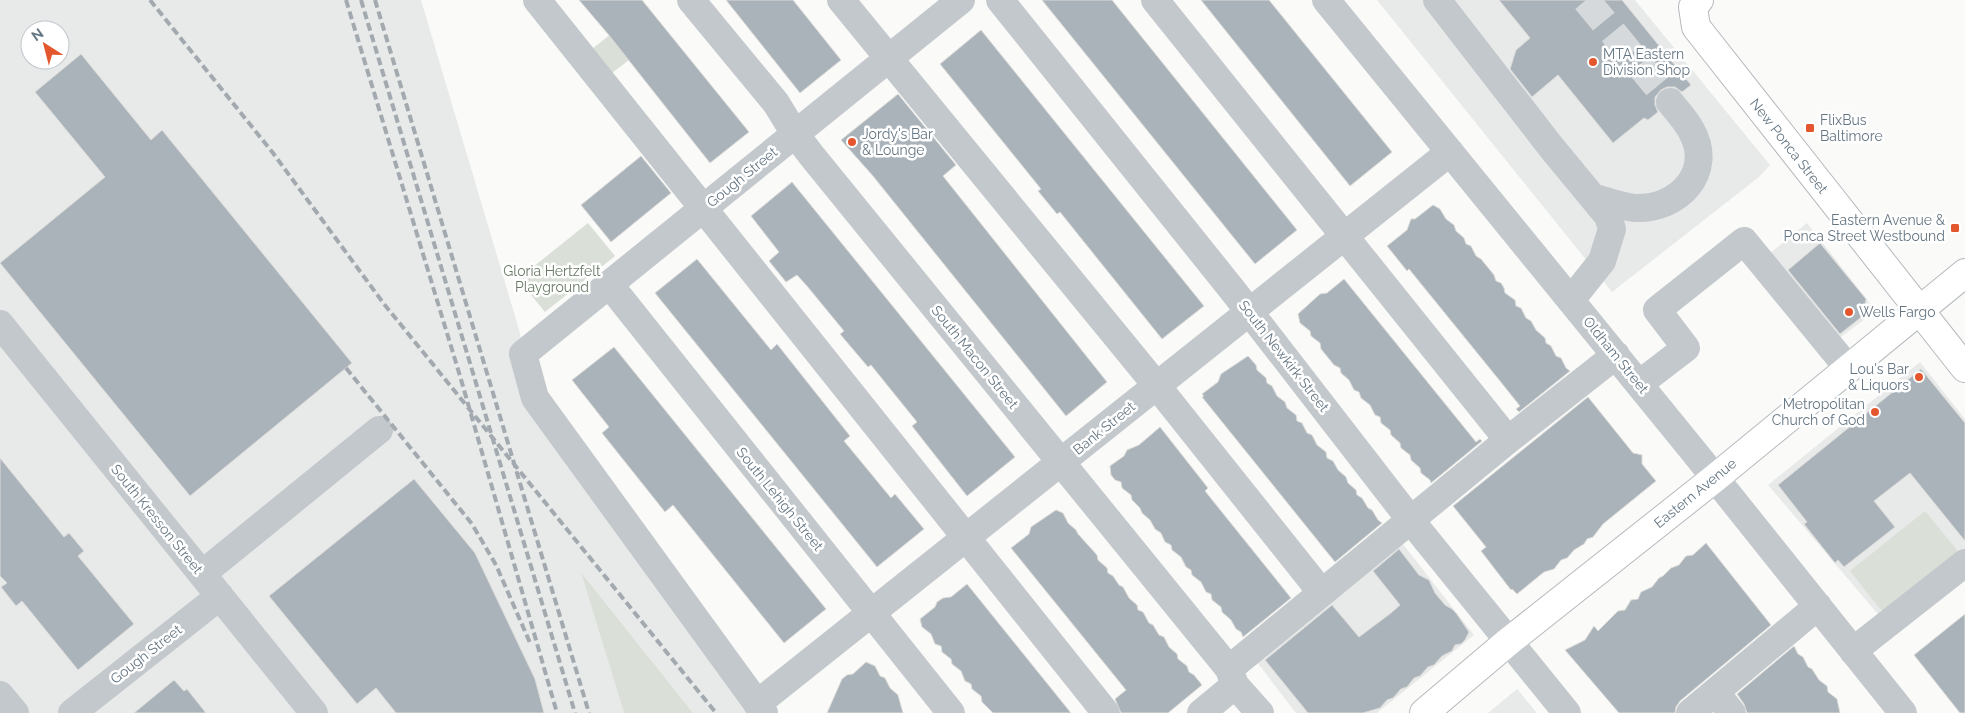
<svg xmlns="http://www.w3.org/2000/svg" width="1965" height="713" viewBox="0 0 1965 713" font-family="Raleway,sans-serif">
  <rect width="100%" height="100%" fill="#fafaf8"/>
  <path fill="#e8e9e9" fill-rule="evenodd" d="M0,0H421L520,333L530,411L765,713H693L582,573L624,713H0ZM30,30H60V60H30Z
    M1377,0H1635L1770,165L1759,177L1612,292Z
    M1807,223L1876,311L1823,350L1753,267Z
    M1920,362L1965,419V554L1883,620L1768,485Z
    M1399,539L1474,635L1377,713H1296L1253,657Z
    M1517,689L1537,713H1488Z"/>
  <path fill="#dadfd7" d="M647,6L666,31L607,77L588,52Z
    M588,223L615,256L545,312L518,279Z
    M1925,511L1961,555L1885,615L1850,571Z
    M581,572L693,713H624Z"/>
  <path fill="#aab3b9" stroke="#dcdcda" d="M579,0H642L749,132L710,163L608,34Z
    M726,0H793L841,60L800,93Z
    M1042,0H1112L1297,230L1255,264Z
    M1201,0H1269L1392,152L1350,186Z
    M1499,0H1622L1691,85L1682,92L1675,87H1667L1661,90L1655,97V105L1658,112L1648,120L1644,118L1613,143L1558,75L1532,97L1510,69L1516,50L1530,38Z
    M981,30L1204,306L1162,339L1060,212L1057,214L1038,191L1041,189L940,64Z
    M81,54L151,140L162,130L352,363L190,496L0,263L105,177L35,92Z
    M898,94L956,165L943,176L1107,382L1066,416L873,176L841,140Z
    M641,156L671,193L611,242L581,205Z
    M792,182L1015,457L967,496L912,426L917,422L871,365L868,367L840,334L844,331L807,286L797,275L786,282L769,261L779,252L751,216Z
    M1433,205L1440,209L1446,219L1454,225L1456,231L1464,238L1466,244L1471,246L1476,256L1481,259L1494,275L1496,281L1501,283L1504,288L1505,293L1515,300L1516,306L1521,308L1526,318L1531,321L1536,330L1545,338L1546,343L1551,346L1556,356L1561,358L1566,368L1570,371L1519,412L1516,409L1520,406L1500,381L1409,269L1407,271L1387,246L1407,230L1411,219H1415Z
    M1820,243L1866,299L1864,315L1840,334L1788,270Z
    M697,259L771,350L777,344L850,436L844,441L891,498L895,494L924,529L877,567L655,293Z
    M1344,279L1476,442L1480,439L1482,441L1431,483L1430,480L1421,473L1420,468L1411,460L1410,455L1401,448L1400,443L1391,435L1390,430L1381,423L1380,417L1375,415L1370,405L1361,398L1359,392L1354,390L1349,380L1341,373L1340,368L1334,365L1321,349L1320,343L1311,336L1310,331L1300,323L1298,314L1320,294L1327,293Z
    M614,347L826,609L784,643L673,505L665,512L602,433L609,427L572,380Z
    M1248,356L1256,365L1257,370L1266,378L1267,383L1272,386L1277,396L1285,402L1287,408L1296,415L1297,421L1302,423L1307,433L1312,435L1317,445L1326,452L1327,458L1333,461L1338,470L1346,477L1348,483L1356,490L1357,495L1362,498L1368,508L1372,510L1378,520L1382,523L1335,562L1202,397L1204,396L1202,394L1218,382L1221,374Z
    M1921,369L1965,423V541L1910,473L1874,501L1895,527L1844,567L1838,560L1835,563L1804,524L1807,522L1778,485Z
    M1588,397L1633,453L1642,455V464L1656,481L1603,524L1593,537L1587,539L1584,544L1574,550L1567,558L1561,560L1554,569L1544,572L1517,594L1512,589L1511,590L1481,551L1486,547L1453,506Z
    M1160,427L1208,488L1205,491L1291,598L1243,637L1241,632L1236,629L1231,620L1222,612L1221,607L1212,600L1211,594L1206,592L1201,582L1192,575L1191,570L1186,567L1181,557L1172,550L1171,545L1165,542L1161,533L1155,529L1150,520L1142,513L1140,508L1132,500L1131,495L1122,488L1121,482L1115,480L1111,475L1110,466L1124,456L1127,450L1139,445Z
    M0,458L64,537L69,533L84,551L78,556L134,624L78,670L22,601L16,606L1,587L7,583L0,576Z
    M414,479L475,553L535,679L544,713H396L376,688L357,704L269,596Z
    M1056,510L1063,513L1068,523L1076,530L1078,534L1097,555L1098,560L1107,568L1108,573L1113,576L1119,585L1123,587L1129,598L1137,605L1138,610L1143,612L1149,623L1153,625L1159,635L1164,637L1169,647L1177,654L1178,659L1187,666L1189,672L1194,675L1202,685L1168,713H1121L1115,699L1126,690L1011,548L1029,534L1031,527Z
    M1706,543L1771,625L1680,701L1676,707L1675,713H1619L1565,650L1585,640L1594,626L1598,631L1618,611L1625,610L1631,600L1638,599L1641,592L1652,587L1659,578L1663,576L1671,568L1679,565L1686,556L1693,555Z
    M1399,549L1419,575L1429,580L1435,593L1445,605L1452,609L1456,613L1469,632L1465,640L1461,644L1455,645L1452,651L1442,656L1434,665L1428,667L1420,676L1414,678L1407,687L1401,689L1393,698L1387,700L1380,708L1363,713H1308L1265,660L1332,605L1359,637L1391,613L1400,605L1373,571Z
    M967,584L996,620L1071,713H993L982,702L981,696L972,689L971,684L965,681L961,671L952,664L951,659L942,652L941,646L935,644L931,634L922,627L920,619L935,607L937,602L943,598L951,597Z
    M1965,614V713H1960L1914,655Z
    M1794,646L1798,654L1803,657L1808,667L1812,669L1819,680L1827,686L1828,692L1837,699L1840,713H1747L1744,704L1737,694Z
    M866,662L875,666L880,676L885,678L890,688L898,695L903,713H827L842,679L847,675L853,674Z
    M174,680L184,691L187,689L206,713H134Z"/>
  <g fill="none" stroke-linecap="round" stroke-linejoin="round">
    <path stroke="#d5d9db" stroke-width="28" stroke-dasharray="28 14" stroke-linecap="butt" d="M1586,0L1670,102"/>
    <defs>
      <path id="major" d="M1699,0L1693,7L1696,27L1965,368
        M1424,713L1508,642L1715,478L1965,273"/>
    </defs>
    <use href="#major" stroke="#b5babe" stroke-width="30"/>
    <path stroke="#c3c8cc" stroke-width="28" d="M537,0L1106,713
      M691,0L776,103L795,134L812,156L1229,669L1235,685L1260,713
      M841,0L1157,386L1322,593
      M1000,0L1234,292L1416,527L1567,713
      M1155,0L1508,440
      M1326,0L1699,458L1903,713
      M1437,0L1551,147L1608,216L1612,229L1602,261L1571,300
      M1594,198C1607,201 1622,207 1635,208C1678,210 1715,172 1691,130C1686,120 1677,111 1670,102
      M609,284L951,713
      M0,324L314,713
      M1639,384L1686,348L1657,310L1744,241L1848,368
      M202,574L379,430
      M1853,651L1965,563
      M1229,669L1508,440L1616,355
      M1716,693L1732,713
      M0,695L15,713
      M757,704L1450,152
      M72,713L220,596
      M764,713L535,398L523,354L961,0
      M1201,713L1235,685
      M1690,713L1818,606"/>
    <use href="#major" stroke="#fff" stroke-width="28"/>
    <path stroke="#a2aab0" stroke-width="4" stroke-dasharray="8 4" stroke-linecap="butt" d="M150,0L273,153L384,304L716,713
      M346,0L460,376L557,713
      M361,0L575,713
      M375,0L589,713
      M346,368L472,524L496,565L531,645"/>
  </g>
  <g fill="#e4572e" stroke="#fff" stroke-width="2">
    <circle cx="1593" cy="62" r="5"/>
    <rect x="1805" y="123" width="10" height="10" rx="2.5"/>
    <circle cx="852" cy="142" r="5"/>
    <rect x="1950" y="223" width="10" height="10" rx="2.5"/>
    <circle cx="1849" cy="312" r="5"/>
    <circle cx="1919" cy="377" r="5"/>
    <circle cx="1875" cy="412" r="5"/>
  </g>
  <g text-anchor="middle" stroke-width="5" stroke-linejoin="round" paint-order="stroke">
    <g font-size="14" fill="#657683" stroke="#fff" text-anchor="start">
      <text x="1603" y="59">MTA Eastern<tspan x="1603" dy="16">Division Shop</tspan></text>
      <text x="1820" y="125">FlixBus<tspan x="1820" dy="16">Baltimore</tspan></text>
      <text x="862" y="139">Jordy's Bar<tspan x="862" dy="16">&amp; Lounge</tspan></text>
      <text x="1945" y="225" text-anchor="end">Eastern Avenue &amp;<tspan x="1945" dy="16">Ponca Street Westbound</tspan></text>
      <text x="1859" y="317">Wells Fargo</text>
      <text x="1909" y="374" text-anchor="end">Lou's Bar<tspan x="1909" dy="16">&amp; Liquors</tspan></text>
      <text x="1865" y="409" text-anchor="end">Metropolitan<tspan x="1865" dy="16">Church of God</tspan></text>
    </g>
    <g font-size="14" fill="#657683" stroke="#fff">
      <text transform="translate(1789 146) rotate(52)" y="5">New Ponca Street</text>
      <text transform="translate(742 177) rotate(-39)" y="5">Gough Street</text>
      <text transform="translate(1616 355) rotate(51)" y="5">Oldham Street</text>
      <text transform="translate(1284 356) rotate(52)" y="5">South Newkirk Street</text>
      <text transform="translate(975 357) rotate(51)" y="5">South Macon Street</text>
      <text transform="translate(1104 428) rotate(-39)" y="5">Bank Street</text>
      <text transform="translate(1695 493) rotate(-39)" y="5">Eastern Avenue</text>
      <text transform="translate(780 499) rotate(51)" y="5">South Lehigh Street</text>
      <text transform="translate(157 519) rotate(51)" y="5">South Kresson Street</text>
      <text transform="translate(146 654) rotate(-38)" y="5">Gough Street</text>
    </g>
    <g font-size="14" fill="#687a64" stroke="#fff">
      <text x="552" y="276">Gloria Hertzfelt<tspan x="552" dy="16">Playground</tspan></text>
    </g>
  </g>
  <g transform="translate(45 45) rotate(324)"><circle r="24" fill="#ffffff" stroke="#c1c8cd"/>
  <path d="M0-4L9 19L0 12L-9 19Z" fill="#e4572e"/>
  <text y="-8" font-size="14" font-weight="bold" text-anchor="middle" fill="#657683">N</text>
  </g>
</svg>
